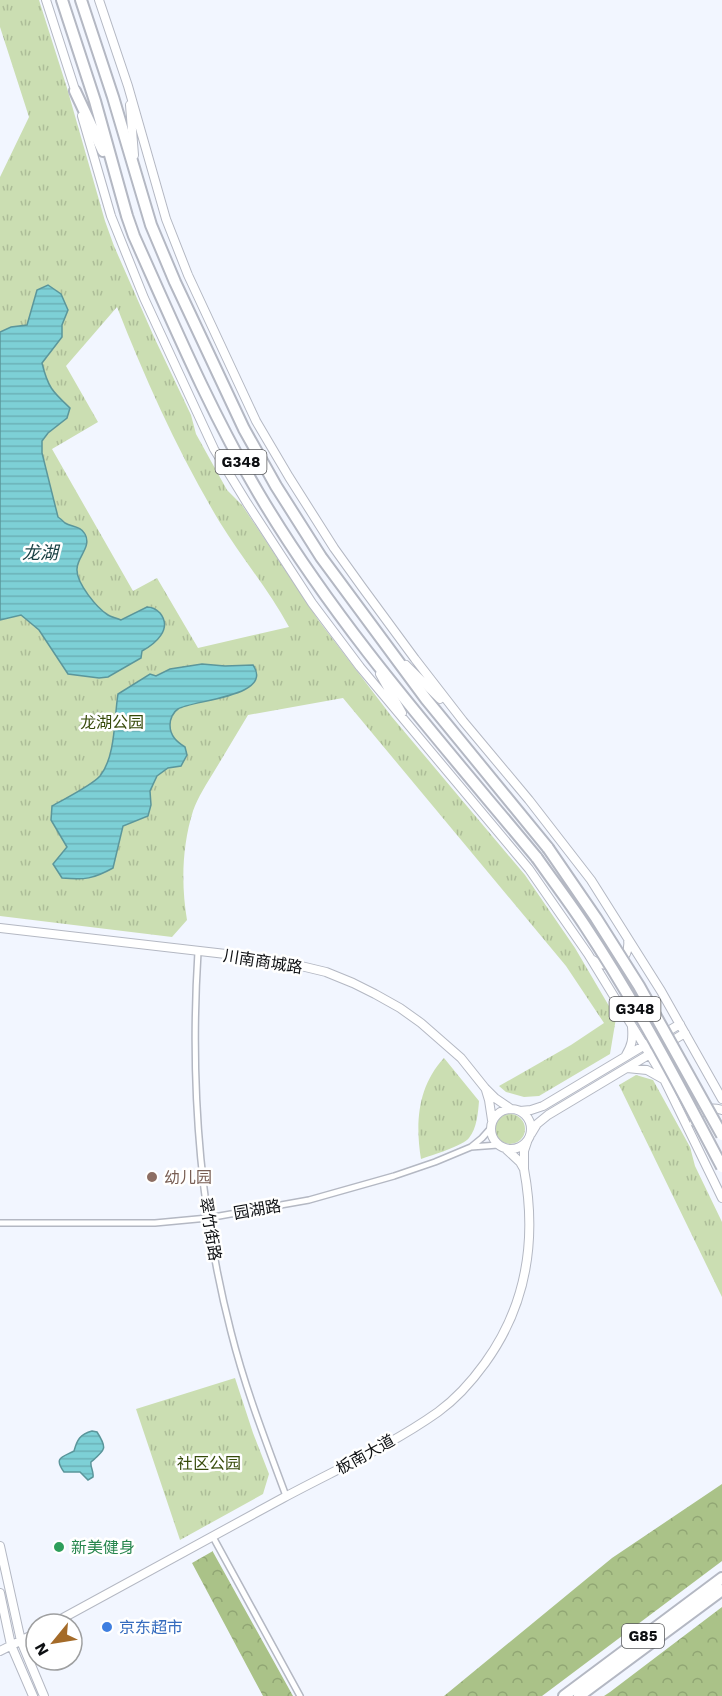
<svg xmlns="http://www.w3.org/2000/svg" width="722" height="1696" viewBox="0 0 722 1696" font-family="'Work Sans','Noto Sans SC',sans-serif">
  <defs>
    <pattern id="grass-tufts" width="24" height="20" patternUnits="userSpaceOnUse" patternTransform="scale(1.5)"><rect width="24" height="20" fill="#cbdeb2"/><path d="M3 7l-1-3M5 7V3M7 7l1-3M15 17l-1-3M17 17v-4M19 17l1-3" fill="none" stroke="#adbd98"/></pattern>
    <pattern id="forest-crowns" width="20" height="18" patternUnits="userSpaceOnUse" patternTransform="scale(1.5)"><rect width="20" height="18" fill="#aac288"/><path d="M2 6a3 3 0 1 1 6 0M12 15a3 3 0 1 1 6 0" fill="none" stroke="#91a674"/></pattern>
    <pattern id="water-rules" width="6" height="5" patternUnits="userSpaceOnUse" patternTransform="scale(1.5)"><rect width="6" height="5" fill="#7dd0d6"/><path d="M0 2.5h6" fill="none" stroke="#6bb1b7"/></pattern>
  </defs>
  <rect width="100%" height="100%" fill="#f2f6ff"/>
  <path fill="url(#grass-tufts)" fill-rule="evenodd" d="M0,0H39L67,88L105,221L114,246L154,337L191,415L196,434L227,490L242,505L319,621L392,717L525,875L575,948L616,1018L610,1054L539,1096L524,1097L506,1092L499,1086L571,1045L604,1023L566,966L343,698L248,715C237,733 226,752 215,770C207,783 198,797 193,811C182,846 181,884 187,920L172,937L0,916V177L29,117L0,27ZM117,307C146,381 178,452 219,521C241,557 269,590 289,627L198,648L157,578L133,591L52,449L98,422L66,366Z
    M444,1058L479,1101C478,1113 477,1128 469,1138C463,1146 432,1155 421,1159C415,1122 418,1086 444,1058Z
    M636,1075L653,1080L690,1147L695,1166L722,1222V1297L619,1085Z
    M495 1129a15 15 0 1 1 30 0a15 15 0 1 1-30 0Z
    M235,1378L253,1433L269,1474L263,1494L180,1540L136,1409Z"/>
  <path fill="url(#forest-crowns)" d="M722,1484V1561L542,1696H444L612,1558Z
    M213,1551V1552L293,1696H263L192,1563Z
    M722,1607V1696H604L610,1692Z"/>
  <path fill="url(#water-rules)" stroke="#5b969b" stroke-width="1.5" d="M48,285L61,294L68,310L62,325V337L42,363C48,388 53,392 70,408L67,418L48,433L42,441V453L58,517C61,519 63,521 65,523C72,527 81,526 85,534C92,547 77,557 77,569C76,583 97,608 108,615C111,617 117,618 121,620L147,607C153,607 156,609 160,613C173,629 155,644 142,651L141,658L108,677L99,678L68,674L39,630L21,615L0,620V332L11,327L27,325L37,290Z
    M202,664L225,666L253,665C275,697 192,700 178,709C173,712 170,719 170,725C170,736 177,742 185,747L187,755L181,766L168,768L157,776L150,791L151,805L148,816L123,826L113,868C93,879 85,880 62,878L53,864L67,847L51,820L52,806C64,799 91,786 100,776C116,756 114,718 118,694L150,674L156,676L170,669Z
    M92,1431L97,1432C108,1449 105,1450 91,1462C90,1467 94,1471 93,1477L88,1480L80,1472H64C53,1457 63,1457 74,1451C77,1440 80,1434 92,1431Z"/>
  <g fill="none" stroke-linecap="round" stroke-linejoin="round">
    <defs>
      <path id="street" d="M198,952C190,1079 199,1208 231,1332C245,1388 266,1442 286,1496
        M490,1129L482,1138L471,1147L498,1145
        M0,1223H155L208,1218L309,1200L394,1176L435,1162L471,1147
        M213,1537L300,1696"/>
      <path id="secondary" d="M46,0L77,96
        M99,0L128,86L166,219L188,275L256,421L289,477L334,548L362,587L415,659L463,721L529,800L591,880L661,991L722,1099
        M130,105L134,155
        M82,116L111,216L144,298L214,449L247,503L312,603L360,667L529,869L588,954L661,1073L722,1198
        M406,665L440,699
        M380,674L402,713
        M0,928L243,956L301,966L326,972L353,983L375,994L400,1008L421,1023L461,1058L485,1088L495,1098L511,1109
        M593,960C610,972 631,961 628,939
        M626,1055C632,1045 633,1039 632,1027
        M627,1068L647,1070L663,1079
        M486,1090L489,1100L492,1120
        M491 1129a20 20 0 1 1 40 0a20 20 0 1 1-40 0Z
        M520,1111L531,1110L543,1106L680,1024
        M694,1122C700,1110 709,1106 722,1110
        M531,1134L537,1124L548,1115L685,1033
        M506,1149L520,1162L524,1169V1151L527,1142
        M0,1546L21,1641L44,1696
        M0,1593L11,1645L33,1696
        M52,1624C129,1582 206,1540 283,1498C335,1470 390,1446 438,1412C456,1399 472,1381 485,1363C527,1305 537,1239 524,1169
        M0,1651L36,1633"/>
      <path id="highway" d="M62,0L95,101L127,216L134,236C173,323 210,411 259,494C337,626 440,741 537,858
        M81,0L113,97L151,225L175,282L244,429L276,486L321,557L426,699L548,848
        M75,91L103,151
        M564,1696L722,1578
        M579,1696L722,1590"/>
    </defs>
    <use href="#street" stroke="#b4b8c3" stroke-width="8"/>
    <use href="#secondary" stroke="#b4b8c3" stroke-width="10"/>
    <use href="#highway" stroke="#b4b8c3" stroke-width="14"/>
    <use href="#street" stroke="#fff" stroke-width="5"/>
    <use href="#secondary" stroke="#fff" stroke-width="8"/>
    <use href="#highway" stroke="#fff" stroke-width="10"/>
    <defs>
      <path id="highway-bridge" d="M548,848L596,918L639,986L722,1135
        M537,858C553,881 570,903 585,926C636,1003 679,1085 722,1167"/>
    </defs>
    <use href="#highway-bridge" stroke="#b4b8c3" stroke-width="14" stroke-linecap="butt"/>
    <use href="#highway-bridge" stroke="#fff" stroke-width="10"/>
  </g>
  <circle fill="#8d6e63" stroke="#fff" stroke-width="2" cx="152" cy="1177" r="6"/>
  <circle fill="#2e9e5b" stroke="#fff" stroke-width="2" cx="59" cy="1547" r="6"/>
  <circle fill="#3f7fe0" stroke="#fff" stroke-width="2" cx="107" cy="1627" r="6"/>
  <g text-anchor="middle" stroke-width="5" stroke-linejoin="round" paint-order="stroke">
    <g fill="#fff" stroke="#565759" stroke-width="1.5">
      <rect x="215.5" y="450" width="51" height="24" rx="4.5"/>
      <rect x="609.5" y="997" width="51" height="24" rx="4.5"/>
      <rect x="622" y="1624" width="42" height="24" rx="4.5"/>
    </g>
    <g font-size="15" font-weight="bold" fill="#0d0f12">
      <text x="241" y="467">G348</text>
      <text x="635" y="1014">G348</text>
      <text x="643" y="1641">G85</text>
    </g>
    <g font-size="16" fill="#364a09" stroke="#fff">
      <text x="112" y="728">龙湖公园</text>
      <text x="209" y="1469">社区公园</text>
    </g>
    <g font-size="16" fill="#0d0f12" stroke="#fff">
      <text transform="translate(263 961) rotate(9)" y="6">川南商城路</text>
      <text transform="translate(257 1209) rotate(-10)" y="6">园湖路</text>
      <text transform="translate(211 1229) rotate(81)" y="6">翠竹街路</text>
      <text transform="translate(365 1454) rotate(-29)" y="6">板南大道</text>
    </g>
    <g font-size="16" fill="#785e54" stroke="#fff" text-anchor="start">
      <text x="164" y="1183">幼儿园</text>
    </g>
    <g font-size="16" fill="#27864d" stroke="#fff" text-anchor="start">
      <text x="71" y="1553">新美健身</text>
    </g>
    <g font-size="16" fill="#366cbe" stroke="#fff" text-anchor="start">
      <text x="119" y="1633">京东超市</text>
    </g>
    <g font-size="18" font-style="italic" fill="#173f42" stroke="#fff">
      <text x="40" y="559">龙湖</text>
    </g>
  </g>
  <g transform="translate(54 1642) rotate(240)"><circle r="28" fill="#ffffff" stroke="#9e9fa0" stroke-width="1.5"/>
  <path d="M0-4.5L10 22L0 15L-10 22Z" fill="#a46b29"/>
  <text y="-9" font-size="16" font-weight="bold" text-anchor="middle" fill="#0d0f12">N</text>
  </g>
</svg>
